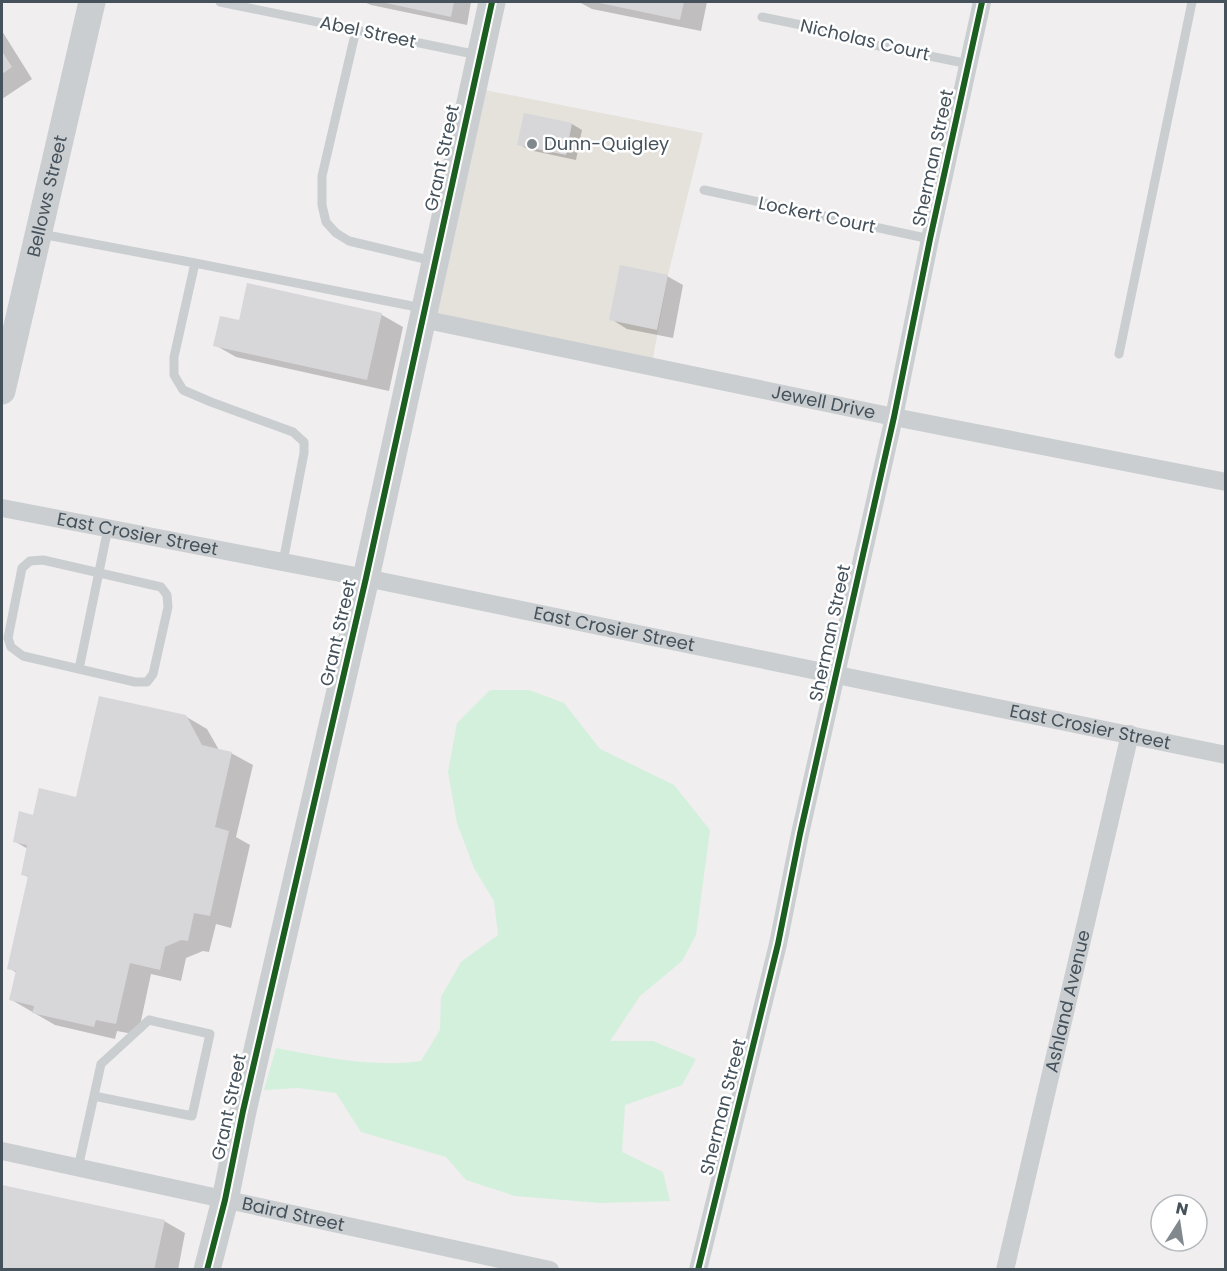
<svg xmlns="http://www.w3.org/2000/svg" width="1227" height="1271" viewBox="0 0 1227 1271" font-family="Poppins,sans-serif">
  <rect width="100%" height="100%" fill="#f0eeef"/>
  <path fill="#e5e2dc" d="M475,88L703,133L668,275L652,364L424,317Z"/>
  <path fill="#d2f0dc" d="M490,690H529L564,703L600,749L674,785L710,830L696,935L682,961L640,996L610,1041H653L696,1059L682,1085L625,1105L622,1152L663,1172L670,1201L600,1203L515,1196L466,1180L446,1157L361,1132L336,1093L298,1088L264,1090L276,1048C325,1057 371,1068 421,1061L440,1030L441,997L461,962L498,935L494,901L474,868L457,823L448,772L457,723Z"/>
  <path fill="#0003" d="M364,2H471L467,25L371,5Z
    M579,2H707L701,31L592,9Z
    M2,31L32,79L2,99Z
    M572,124L582,130L576,160L529,150L519,144Z
    M667,276L683,285L673,338L627,329L611,319Z
    M382,315L403,327L389,391L236,357L215,345L240,321Z
    M185,716L207,729L219,750L231,753L253,765L236,837L250,845L231,928L216,924L209,952L203,951L186,958L181,981L151,974L138,1035L117,1031L115,1039L55,1025L10,999L17,973L9,968L30,878L22,874L28,849L14,841L34,816L77,799Z
    M2,1186L164,1221L185,1233L178,1270H2Z"/>
  <path fill="#d7d6d9" d="M381,2H454L451,17Z
    M595,2H684L680,20Z
    M2,51L12,67L2,74Z
    M524,113L572,123L566,155L517,145Z
    M620,265L668,275L657,330L609,320Z
    M247,283L382,313L367,380L213,346L220,316L239,320Z
    M99,696L186,715L202,745L232,752L215,827L229,831L210,916L194,913L188,941L181,940L165,947L160,970L130,963L116,1024L96,1020L94,1027L32,1013L34,1006L9,1000L16,971L7,969L28,876L21,875L27,845L13,842L19,811L33,815L39,788L76,797Z
    M2,1185L165,1220L154,1270H2Z"/>
  <g fill="none" stroke-linecap="round" stroke-linejoin="round">
    <path stroke="#caced0" stroke-width="9" d="M220,2L478,55
      M762,17L806,26L860,42L969,64
      M356,30L322,176V205L326,222L336,233L349,241L433,261
      M704,190L930,239
      M41,234L195,263
      M1119,354L1192,2
      M283,562L304,453V442L293,432L211,402L183,390L174,375V357L195,263L422,308
      M79,669L135,682H147L153,674L168,607L167,595L161,587L43,560L30,561L22,568L8,638L11,647L23,656L79,669L108,528
      M78,1168L101,1064L149,1020L210,1034L192,1116L94,1096"/>
    <g stroke="#caced0" stroke-width="18">
      <path id="s1" d="M422,319L894,417L1226,482"/>
      <path id="s2" d="M2,508L366,578L1226,755"/>
      <path id="s3" d="M2,1151L550,1270"/>
      <path d="M698,1270L778,944L800,834L894,417L930,239L982,2"/>
      <path id="s4" d="M1005,1270L1130,734"/>
    </g>
    <g stroke="#cbced1" stroke-width="27">
      <path id="s5" d="M2,391L92,2"/>
      <path d="M207,1270L225,1200L243,1111L366,578L492,2"/>
    </g>
    <defs>
      <path id="cycleway" d="M207,1270L225,1200L243,1111L366,578L492,2
        M698,1270L778,944L800,834L894,417L930,239L982,2"/>
    </defs>
    <use href="#cycleway" stroke="#fff" stroke-width="10"/>
    <use href="#cycleway" stroke="#1b5e20" stroke-width="6"/>
  </g>
  <circle fill="#81898f" stroke="#fff" stroke-width="2" cx="532" cy="144" r="6"/>
  <g text-anchor="middle" stroke-width="5" stroke-linejoin="round" paint-order="stroke">
    <g font-size="18" fill="#45525c" stroke="#fff">
      <text transform="translate(368 32) rotate(12)" y="6">Abel Street</text>
      <text transform="translate(865 40) rotate(13)" y="6">Nicholas Court</text>
      <text transform="translate(442 158) rotate(-78)" y="6">Grant Street</text>
      <text transform="translate(933 158) rotate(-78)" y="6">Sherman Street</text>
      <text dy="6" stroke="none"><textPath href="#s5" startOffset="200">Bellows Street</textPath></text>
      <text transform="translate(817 215) rotate(12)" y="6">Lockert Court</text>
      <text dy="6" stroke="none"><textPath href="#s1" startOffset="410">Jewell Drive</textPath></text>
      <text dy="6" stroke="none"><textPath href="#s2" startOffset="138">East Crosier Street</textPath></text>
      <text dy="6" stroke="none"><textPath href="#s2" startOffset="624">East Crosier Street</textPath></text>
      <text transform="translate(338 633) rotate(-77)" y="6">Grant Street</text>
      <text transform="translate(830 633) rotate(-78)" y="6">Sherman Street</text>
      <text dy="6" stroke="none"><textPath href="#s2" startOffset="1110">East Crosier Street</textPath></text>
      <text dy="6" stroke="none"><textPath href="#s4" startOffset="276">Ashland Avenue</textPath></text>
      <text transform="translate(229 1107) rotate(-78)" y="6">Grant Street</text>
      <text transform="translate(723 1107) rotate(-76)" y="6">Sherman Street</text>
      <text dy="6" stroke="none"><textPath href="#s3" startOffset="298">Baird Street</textPath></text>
    </g>
    <g font-size="18" fill="#45525c" stroke="#fff" text-anchor="start">
      <text x="544" y="150">Dunn-Quigley</text>
    </g>
  </g>
  <rect width="1227" height="1271" fill="none" stroke="#45525c" stroke-width="6"/>
  <g transform="translate(1179 1223) rotate(12)"><circle r="28" fill="#ffffff" stroke="#b5babe" stroke-width="1.5"/>
  <path d="M0-4.5L10 22L0 15L-10 22Z" fill="#81898f"/>
  <text y="-9" font-size="16" font-weight="bold" text-anchor="middle" fill="#45525c">N</text>
  </g>
</svg>
